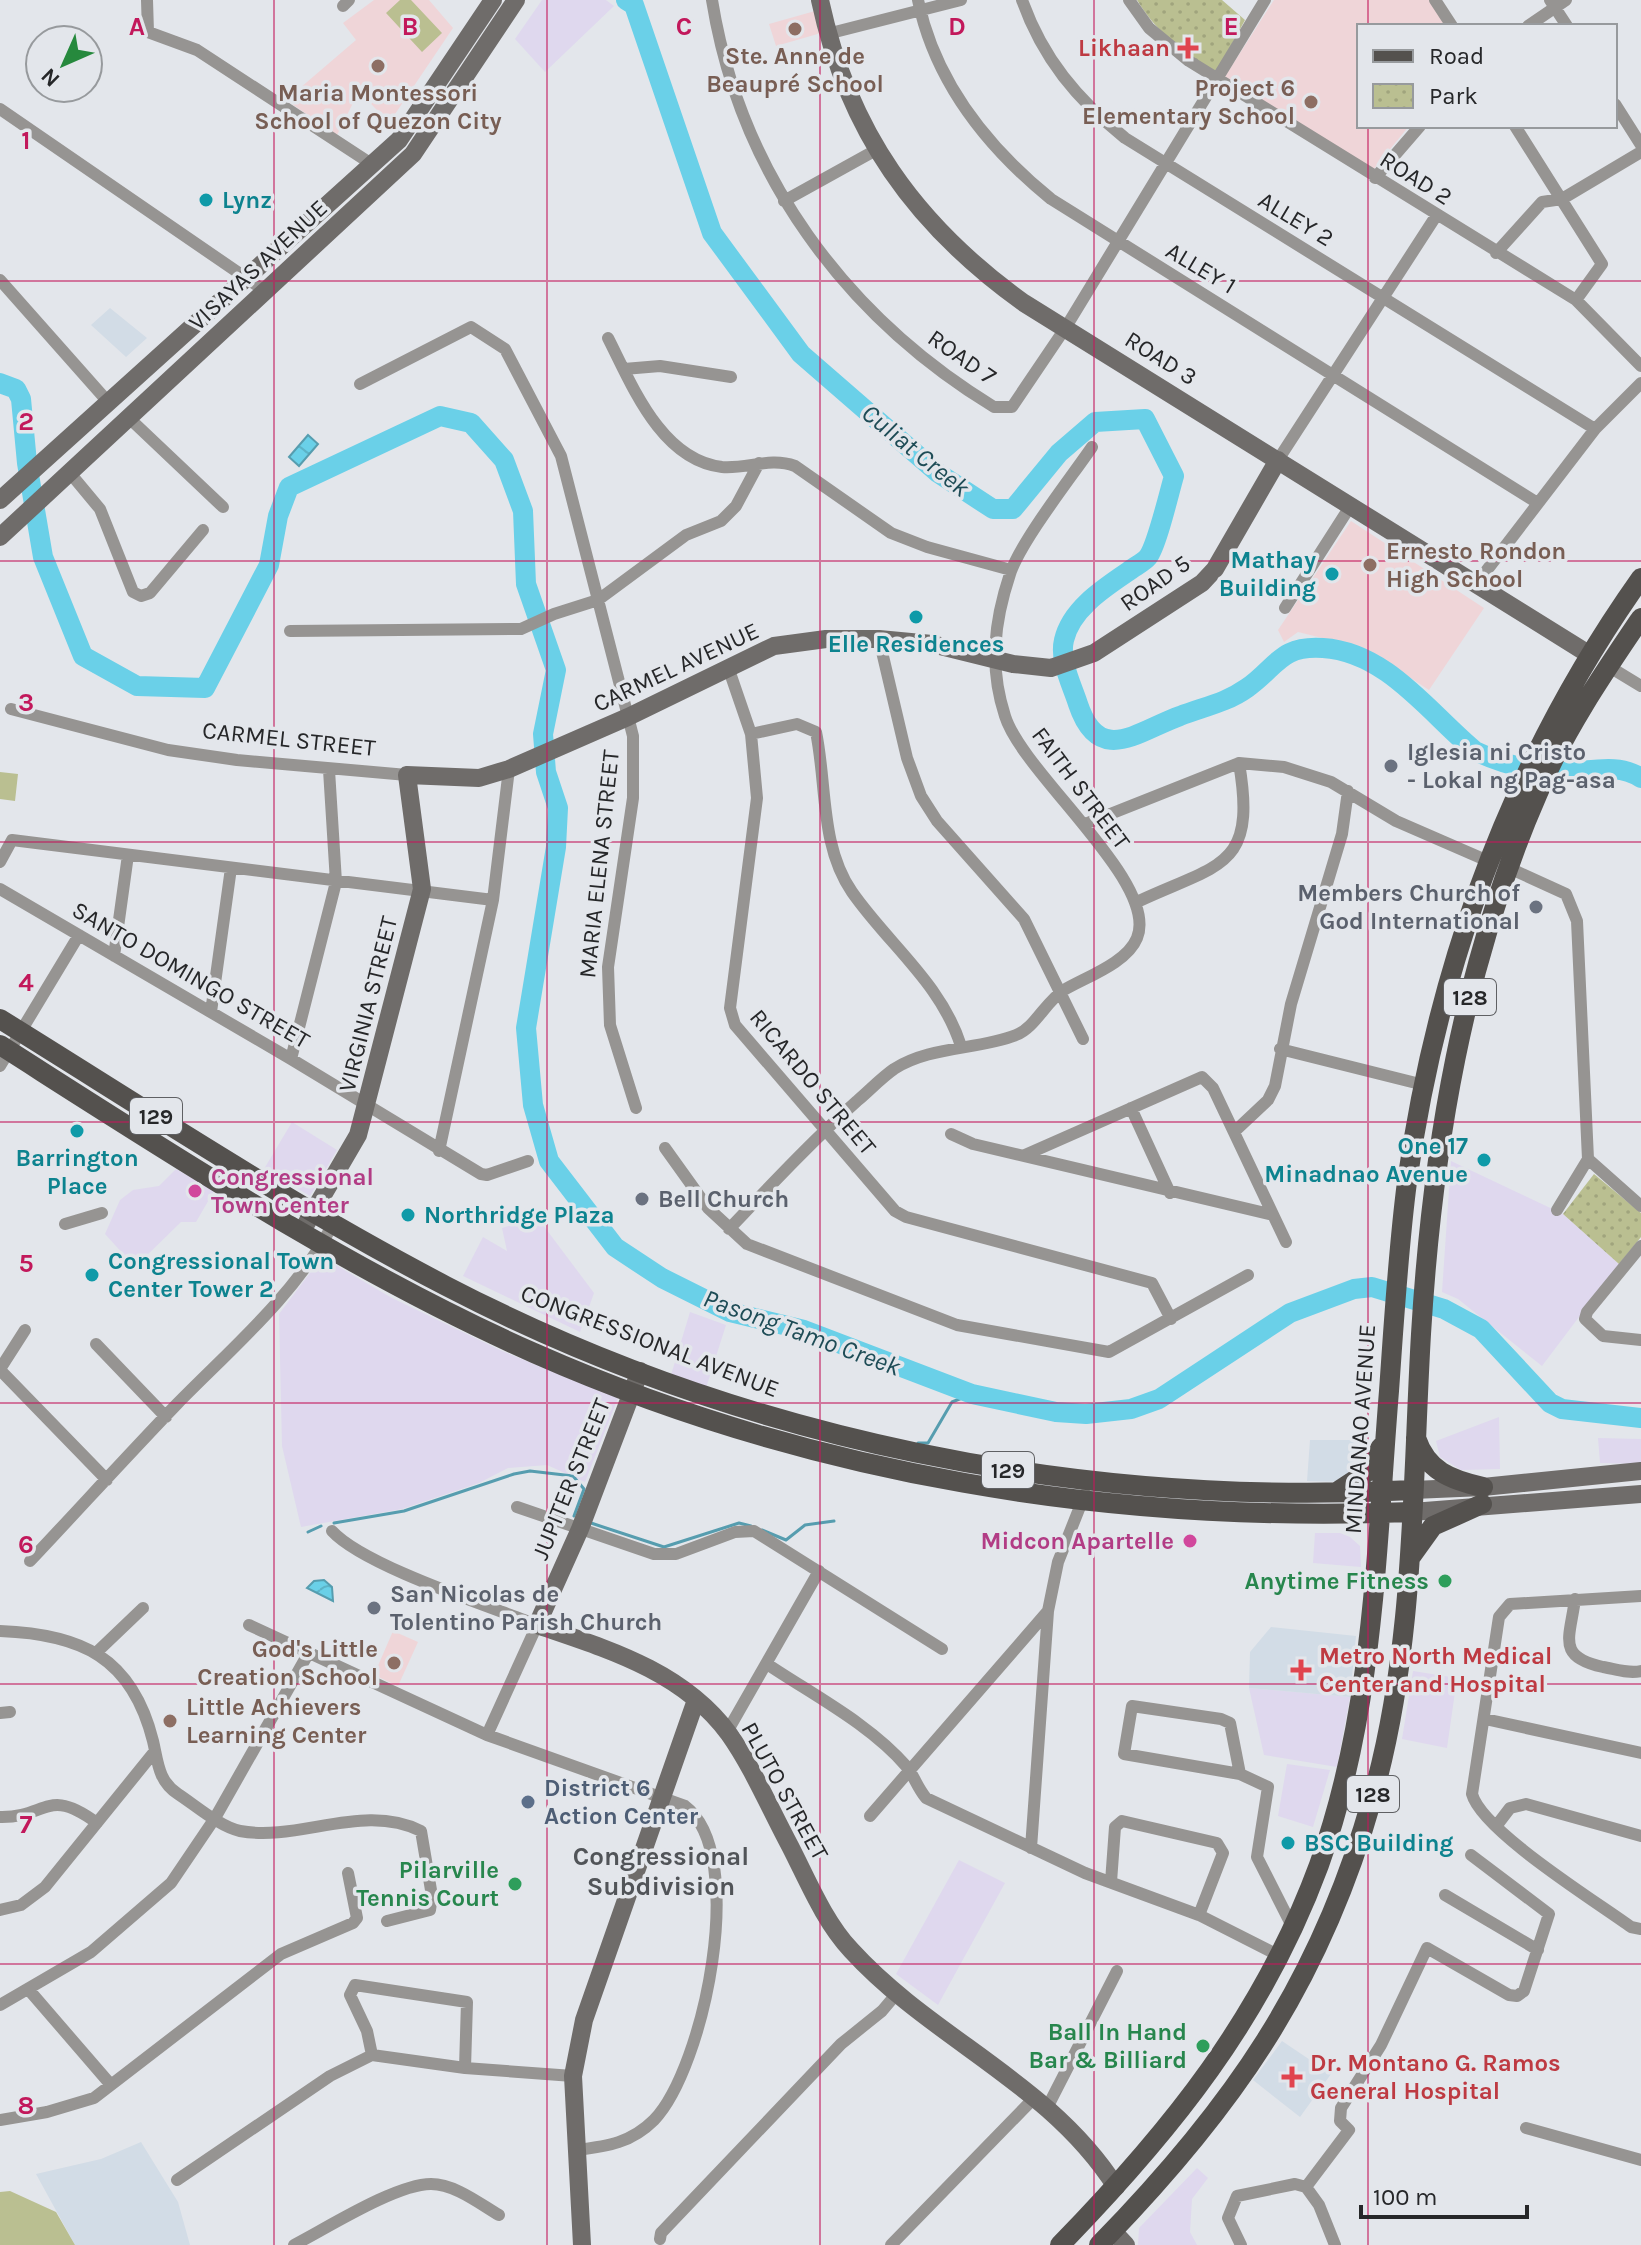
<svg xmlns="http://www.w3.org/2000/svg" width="1641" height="2245" viewBox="0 0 1641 2245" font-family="Karla,sans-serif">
  <defs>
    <pattern id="park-dots" width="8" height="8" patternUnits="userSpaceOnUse" patternTransform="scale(2)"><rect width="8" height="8" fill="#babf91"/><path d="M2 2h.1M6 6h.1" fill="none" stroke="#a0a47d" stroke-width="1.8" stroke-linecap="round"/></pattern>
    <pattern id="water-waves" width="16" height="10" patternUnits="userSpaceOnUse" patternTransform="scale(2)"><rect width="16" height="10" fill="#6ad0e8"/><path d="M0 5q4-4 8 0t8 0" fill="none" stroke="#5cb3c7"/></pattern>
  </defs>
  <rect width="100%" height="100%" fill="#e3e6eb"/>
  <path fill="#dfd8ee" d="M542,0H606L614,6L545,72L515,39Z
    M292,1122L337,1150L310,1196L264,1169Z
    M1451,1161L1563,1214L1619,1264L1542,1366L1458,1299L1442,1292Z
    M176,1169L214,1191L196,1222H181L135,1267L105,1234L120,1200L133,1190L159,1186Z
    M537,1217L594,1293L580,1332L463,1276L483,1237L507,1251L502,1228Z
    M322,1257L392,1298L502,1351L618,1398L585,1482L547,1465L508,1468L479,1483L402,1509L301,1527L282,1446L279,1314Z
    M690,1312L726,1325L706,1388L671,1375Z
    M1499,1417L1500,1469L1461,1470L1440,1457L1436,1441Z
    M1598,1438L1641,1439V1464L1600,1463Z
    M1315,1533H1340L1350,1537L1360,1546L1361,1567L1313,1563Z
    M1413,1671L1457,1678L1447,1748L1402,1739Z
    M1249,1688L1350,1697L1337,1767L1264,1755Z
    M1287,1764L1330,1770L1313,1827L1278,1816Z
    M959,1860L1005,1883L938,2005L896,1974Z
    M1197,2168L1208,2178L1192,2199L1190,2232L1197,2245H1138L1139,2228Z"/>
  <path fill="#d2dce6" d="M110,308L147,338L126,357L91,325Z
    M1310,1440H1364L1359,1471L1346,1482L1307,1481Z
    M1271,1627L1356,1636L1350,1697L1249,1688L1250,1652Z
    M1282,2041L1331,2074L1300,2117L1253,2080Z
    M141,2142L178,2202L190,2245H75L36,2174L101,2159Z"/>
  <path fill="#efd5d8" d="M374,0H429L453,28L389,123L359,91L337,135L286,100L356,40L343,23Z
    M1274,0H1433L1449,26H1359V126H1409L1373,170L1224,78Z
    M815,11L821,33L776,46L769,24Z
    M1351,521L1484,608L1429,690L1366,649L1298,632L1284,642L1278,630Z
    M393,1631L418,1642L398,1686L374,1675Z"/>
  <path fill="#babf91" d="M400,0H411L442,33L422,52L386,13Z
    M0,772L18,774L15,801L0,799Z
    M10,2191L56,2212L75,2245H0V2192Z"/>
  <path fill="url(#park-dots)" d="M1137,0H1222L1245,20L1216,73C1183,52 1157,33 1137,0Z
    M1594,1174L1641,1213V1237L1619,1264L1563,1214Z"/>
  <path fill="url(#water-waves)" stroke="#569daf" stroke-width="2" d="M308,435L318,444L299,466L289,457Z
    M324,1580L332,1587L333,1601L307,1588L314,1581Z"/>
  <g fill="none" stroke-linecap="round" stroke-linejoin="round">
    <path stroke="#569daf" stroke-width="3" d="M918,1443H928L952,1402L972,1394
      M334,1523L404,1511L514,1474L530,1471L573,1476L584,1489L574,1516
      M591,1523L664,1547L739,1523L751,1526
      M762,1530L786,1540L805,1525L834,1521
      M308,1532L321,1526"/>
    <path stroke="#6ad0e8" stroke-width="20" d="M626,0L634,5L712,233L801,354L938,473L993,509H1013L1059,453L1095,422L1145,419L1174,476C1169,493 1157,545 1148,557C1144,562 1134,567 1129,571C1104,588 1071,609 1064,640C1059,661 1072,685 1078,704C1099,767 1138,731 1180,716C1203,707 1226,703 1247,688C1277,667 1280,645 1323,648C1387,652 1429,713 1475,751C1504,765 1535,772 1567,772C1592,771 1619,763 1641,778
      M0,383L16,389L21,399L27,463L43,557L83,656L137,686L205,688L269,565L278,516L289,487L440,416L471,423L504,460L523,511L526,584L556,670L543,734L546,772L558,808L556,847L526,1028L533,1105L549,1161L615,1247L662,1278L730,1312L804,1330L972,1394L1056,1412L1086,1414L1131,1409L1159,1399L1290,1313L1354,1289L1372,1287L1444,1309L1481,1329L1550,1403L1562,1409L1641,1418"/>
    <path stroke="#969492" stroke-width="12" d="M147,0L148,32L197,50L373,165
      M712,0C740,174 845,316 994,407H1012L1066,327L1265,0
      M918,0C935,82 987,147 1051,199L1536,502
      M1022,0C1043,59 1077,99 1125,138L1595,429
      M1129,0L1149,28L1189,61L1576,300L1641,366
      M1435,0L1452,26
      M1550,0L1567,26
      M343,6L349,0
      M1528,26L1566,0
      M827,34L961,0
      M1615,104L1641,145
      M0,109L265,291
      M1515,126L1602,264L1576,300
      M1375,178L1420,126
      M784,201L876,150
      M1496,253L1542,202L1562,199L1641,152
      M0,280L109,403
      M608,338C632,385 661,460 722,467C748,469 770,457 795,466L891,533L927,547L1011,570
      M624,369L660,366L731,377
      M360,384L471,327L505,349L561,456L633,736V798L608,967L610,1025L636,1108
      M129,418L223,507
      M1278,460L1436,216
      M70,473L100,509L133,592L141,596L150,593L203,530
      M1477,583L1595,429L1641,383
      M1285,608L1351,505
      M290,631L521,629L554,614L598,600L686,535L721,521L736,506L759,463
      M879,639L907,758L921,796L937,821L1024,919L1083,1039
      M1608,666L1641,686
      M728,667L751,734L757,798L730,1008L735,1025L895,1211L906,1217L1152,1283L1171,1319
      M11,709L168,750L237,760L407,775
      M751,734L797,724L816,732C827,785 820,846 852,892C889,945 941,983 961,1046
      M1085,824L1239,763L1284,767L1331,782L1396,821L1488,861
      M0,862L12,840L493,900
      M1509,868L1566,894L1577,921L1588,1159L1557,1210
      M0,889L291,1059L481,1174L487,1175L528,1161
      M1137,902C1220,863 1257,869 1239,763
      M114,956L128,855
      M211,1012L231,868
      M1280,1049L1424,1085
      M291,1059L336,882L329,770
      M0,1066L79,935
      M1131,1108L1170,1193
      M1234,1132L1268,1100L1275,1086L1291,1004L1342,834L1348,791
      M951,1134L973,1144L1273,1215
      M665,1148L708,1208L747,1244L957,1325L1109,1352L1248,1275
      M439,1151L493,900L509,769
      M1025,1155L1202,1077L1213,1088L1286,1242
      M1588,1159L1641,1206
      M65,1224L102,1213
      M729,1229C771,1185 812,1141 857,1101C869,1091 881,1078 894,1069C930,1046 977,1050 1016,1035C1035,1028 1046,1001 1064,990C1086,977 1127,963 1137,938C1160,883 1023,774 1005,716C989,667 994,622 1010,574C1021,541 1070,479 1092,447
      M1641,1246L1587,1312L1585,1319L1603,1336L1641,1340
      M96,1344L166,1417
      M0,1369L25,1330
      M0,1370L107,1480
      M517,1507L654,1554H676L735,1532L754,1531L942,1649
      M332,1531C364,1566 489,1606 537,1625L487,1735
      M30,1561C79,1509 127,1456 177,1404C233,1347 295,1295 333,1224
      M1641,1596L1510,1604L1499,1617L1472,1794C1482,1831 1597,1902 1631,1927L1641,1929
      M1575,1599C1570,1638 1556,1657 1603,1667C1615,1669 1629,1674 1641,1671
      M249,1625L487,1735L685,1806C749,1854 704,2068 654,2120C631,2143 608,2146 577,2150
      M0,1631C81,1634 132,1657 153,1741C158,1762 158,1781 178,1794C195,1805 220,1827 240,1831C299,1842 364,1802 421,1831L432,1896L430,1910L387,1921
      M98,1651L143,1608
      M767,1664C813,1695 870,1724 907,1767C914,1776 917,1787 926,1798L1085,1873L1199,1915L1280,1956
      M0,1713L10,1712
      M1485,1719L1641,1753
      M727,1732L819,1571
      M1240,1774L1230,1723L1221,1719L1132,1706L1124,1754L1240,1774L1268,1787L1257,1857L1293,1928
      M870,1816L1048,1611
      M0,1817C47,1818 47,1786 97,1823
      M1497,1825L1510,1808L1526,1804L1641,1836
      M1031,1848L1048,1611L1058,1562L1085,1494
      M1111,1882L1115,1827L1122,1821L1217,1843L1223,1853L1199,1915
      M1445,1895L1538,1950
      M0,1910L21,1905L45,1887L155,1751
      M29,1990L111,2085
      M0,2005L91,1952L171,1883L215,1818L308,1654
      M372,2055L367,2031L350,1995L355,1985L467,2002L465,2068
      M1048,2106L1117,1971
      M0,2120L47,2112L94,2098L281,1954L353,1923L357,1918L348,1873
      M1526,2128L1641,2160
      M177,2180L330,2076L372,2055L465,2068L573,2076
      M1306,2187L1349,2130L1340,2121L1341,2108L1381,2045L1427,1948L1509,1995L1517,1996L1524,1991L1549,1914L1471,1855
      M660,2239L661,2233L841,2044L882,2011L898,1992
      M294,2245C327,2228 396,2184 431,2184C455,2184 480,2204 499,2215
      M891,2245L1036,2096
      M1241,2245L1228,2218L1237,2196L1295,2184L1306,2187L1319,2205L1335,2245"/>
    <path stroke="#6f6c6a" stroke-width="18" d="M820,0C848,131 915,225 1024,303L1590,655
      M0,500L399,140L493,0
      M0,537L413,154L516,0
      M302,1231L358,1135L422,889L407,775L479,778L509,769L628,717L774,646L826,639H879L932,644L1013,664L1051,668L1094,653L1202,583L1215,569L1278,460
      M640,1371L580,1529L537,1625C607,1649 683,1671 729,1734C753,1768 770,1809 790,1846C808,1881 824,1921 851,1950C932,2039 1050,2083 1116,2187
      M1413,1490L1483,1487L1641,1471
      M1412,1512L1641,1494
      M1113,2231L1126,2245
      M582,2245L573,2076L584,2020L696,1700"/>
    <path stroke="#54514e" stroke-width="20" d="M0,1019C147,1110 292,1206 446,1286C742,1440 1080,1508 1413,1490
      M0,1045C171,1154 349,1271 534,1353C810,1475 1111,1524 1412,1512
      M1416,1438C1427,1471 1451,1480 1483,1487
      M1338,1491L1367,1472L1381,1447
      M1410,1558L1433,1526L1482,1504
      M1060,2245C1171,2131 1263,2017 1319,1865C1374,1712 1376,1551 1389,1391C1394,1321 1398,1251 1407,1182C1438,962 1512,760 1641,578
      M1099,2245C1232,2109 1320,1983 1372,1799C1415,1649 1412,1488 1421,1334C1432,1149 1463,964 1538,793C1564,731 1603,674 1641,618"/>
  </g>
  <path fill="none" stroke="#c2185b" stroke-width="2" stroke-opacity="0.55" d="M274,0V2245M547,0V2245M820,0V2245M1094,0V2245M1368,0V26M1368,126V2245M0,281H1641M0,561H1641M0,842H1641M0,1122H1641M0,1403H1641M0,1684H1641M0,1964H1641"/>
  <g fill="#8d6e63" stroke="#e3e6eb" stroke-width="3">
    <circle cx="795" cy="29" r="8"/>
    <circle cx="378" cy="66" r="8"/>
    <circle cx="1311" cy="102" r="8"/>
    <circle cx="1370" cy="565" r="8"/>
    <circle cx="394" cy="1663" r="8"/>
    <circle cx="170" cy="1721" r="8"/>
  </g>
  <g fill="#e0444e" stroke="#e3e6eb" stroke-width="3">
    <path d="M1184 36h8v8h8v8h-8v8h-8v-8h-8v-8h8z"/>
    <path d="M1297 1658h8v8h8v8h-8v8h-8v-8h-8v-8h8z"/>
    <path d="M1288 2065h8v8h8v8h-8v8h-8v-8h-8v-8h8z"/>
  </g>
  <g fill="#0f9aa8" stroke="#e3e6eb" stroke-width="3">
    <circle cx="206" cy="200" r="8"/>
    <circle cx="1332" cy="574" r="8"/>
    <circle cx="916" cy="617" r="8"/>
    <circle cx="77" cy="1131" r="8"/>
    <circle cx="1484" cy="1160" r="8"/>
    <circle cx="408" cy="1215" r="8"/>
    <circle cx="92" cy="1275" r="8"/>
    <circle cx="1288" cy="1843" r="8"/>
  </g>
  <g fill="#6b7280" stroke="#e3e6eb" stroke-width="3">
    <circle cx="1391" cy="766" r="8"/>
    <circle cx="1536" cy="907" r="8"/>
    <circle cx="642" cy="1199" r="8"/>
    <circle cx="374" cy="1608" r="8"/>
  </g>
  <g fill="#d1479c" stroke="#e3e6eb" stroke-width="3">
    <circle cx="195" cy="1191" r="8"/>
    <circle cx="1190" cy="1541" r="8"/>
  </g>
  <g fill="#2e9e5b" stroke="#e3e6eb" stroke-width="3">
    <circle cx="1445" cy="1581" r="8"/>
    <circle cx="515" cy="1884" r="8"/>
    <circle cx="1203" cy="2046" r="8"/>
  </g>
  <circle fill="#5c6f8a" stroke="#e3e6eb" stroke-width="3" cx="528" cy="1802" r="8"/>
  <g text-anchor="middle" stroke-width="7" stroke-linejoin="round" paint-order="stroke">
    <g fill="#e3e6eb" stroke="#5f6063" stroke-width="2">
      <rect x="1444" y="979" width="52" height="36" rx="6"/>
      <rect x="130" y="1098" width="52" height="36" rx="6"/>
      <rect x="982" y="1452" width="52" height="36" rx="6"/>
      <rect x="1347" y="1776" width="52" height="36" rx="6"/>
    </g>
    <g font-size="22" font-weight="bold" fill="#262729">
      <text x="1470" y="1005">128</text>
      <text x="156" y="1124">129</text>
      <text x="1008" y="1478">129</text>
      <text x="1373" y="1802">128</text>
    </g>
    <g font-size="24" font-weight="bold" fill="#be3a42" stroke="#e3e6eb" text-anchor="start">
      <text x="1170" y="56" text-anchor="end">Likhaan</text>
      <text x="1319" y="1664">Metro North Medical<tspan x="1319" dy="28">Center and Hospital</tspan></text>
      <text x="1310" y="2071">Dr. Montano G. Ramos<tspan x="1310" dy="28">General Hospital</tspan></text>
    </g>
    <g font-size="24" font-weight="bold" fill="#785e54" stroke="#e3e6eb">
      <text x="795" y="64">Ste. Anne de<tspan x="795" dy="28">Beaupré School</tspan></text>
      <text x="1295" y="96" text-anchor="end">Project 6<tspan x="1295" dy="28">Elementary School</tspan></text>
      <text x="378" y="101">Maria Montessori<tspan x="378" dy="28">School of Quezon City</tspan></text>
      <text x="1386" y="559" text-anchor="start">Ernesto Rondon<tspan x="1386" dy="28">High School</tspan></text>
      <text x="378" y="1657" text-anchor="end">God's Little<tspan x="378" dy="28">Creation School</tspan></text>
      <text x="186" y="1715" text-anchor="start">Little Achievers<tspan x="186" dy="28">Learning Center</tspan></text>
    </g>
    <g font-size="24" fill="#262729" stroke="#e3e6eb">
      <text transform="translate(1416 178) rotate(32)" y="8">ROAD 2</text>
      <text transform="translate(1296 219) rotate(31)" y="8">ALLEY 2</text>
      <text transform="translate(258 265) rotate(-43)" y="8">VISAYAS AVENUE</text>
      <text transform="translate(1201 268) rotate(31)" y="8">ALLEY 1</text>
      <text transform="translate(962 357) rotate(35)" y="8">ROAD 7</text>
      <text transform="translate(1161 358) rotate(32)" y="8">ROAD 3</text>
      <text transform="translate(1155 583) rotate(-35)" y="8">ROAD 5</text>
      <text transform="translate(676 667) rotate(-25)" y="8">CARMEL AVENUE</text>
      <text transform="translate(289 739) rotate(6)" y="8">CARMEL STREET</text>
      <text transform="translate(1081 788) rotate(53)" y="8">FAITH STREET</text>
      <text transform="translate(599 864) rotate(-84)" y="8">MARIA ELENA STREET</text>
      <text transform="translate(191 975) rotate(30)" y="8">SANTO DOMINGO STREET</text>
      <text transform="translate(368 1004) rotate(-76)" y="8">VIRGINIA STREET</text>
      <text transform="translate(813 1082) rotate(50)" y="8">RICARDO STREET</text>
      <text transform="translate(650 1341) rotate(21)" y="8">CONGRESSIONAL AVENUE</text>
      <text transform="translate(1360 1429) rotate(-86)" y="8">MINDANAO AVENUE</text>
      <text transform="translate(571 1479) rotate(-68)" y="8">JUPITER STREET</text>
      <text transform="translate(785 1791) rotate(61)" y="8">PLUTO STREET</text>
    </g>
    <g font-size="24" font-weight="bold" fill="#0d838f" stroke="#e3e6eb" text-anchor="start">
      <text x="222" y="208">Lynz</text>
      <text x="1316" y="568" text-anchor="end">Mathay<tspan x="1316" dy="28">Building</tspan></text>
      <text x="916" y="652" text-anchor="middle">Elle Residences</text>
      <text x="1468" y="1154" text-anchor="end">One 17<tspan x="1468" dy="28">Minadnao Avenue</tspan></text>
      <text x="77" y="1166" text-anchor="middle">Barrington<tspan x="77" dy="28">Place</tspan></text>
      <text x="424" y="1223">Northridge Plaza</text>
      <text x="108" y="1269">Congressional Town<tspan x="108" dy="28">Center Tower 2</tspan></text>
      <text x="1304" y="1851">BSC Building</text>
    </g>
    <g font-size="24" font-weight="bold" fill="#5b616d" stroke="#e3e6eb" text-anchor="start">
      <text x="1407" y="760">Iglesia ni Cristo<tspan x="1407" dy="28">- Lokal ng Pag-asa</tspan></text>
      <text x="1520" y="901" text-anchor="end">Members Church of<tspan x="1520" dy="28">God International</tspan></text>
      <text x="658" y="1207">Bell Church</text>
      <text x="390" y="1602">San Nicolas de<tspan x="390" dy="28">Tolentino Parish Church</tspan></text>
    </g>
    <g font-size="24" font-weight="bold" fill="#b23c85" stroke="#e3e6eb" text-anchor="start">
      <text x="211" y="1185">Congressional<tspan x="211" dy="28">Town Center</tspan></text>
      <text x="1174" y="1549" text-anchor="end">Midcon Apartelle</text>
    </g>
    <g font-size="24" font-weight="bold" fill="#27864d" stroke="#e3e6eb" text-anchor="end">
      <text x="1429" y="1589">Anytime Fitness</text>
      <text x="499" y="1878">Pilarville<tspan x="499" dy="28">Tennis Court</tspan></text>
      <text x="1187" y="2040">Ball In Hand<tspan x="1187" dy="28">Bar &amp; Billiard</tspan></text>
    </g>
    <g font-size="24" font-weight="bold" fill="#4e5e75" stroke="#e3e6eb" text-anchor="start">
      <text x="544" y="1796">District 6<tspan x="544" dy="28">Action Center</tspan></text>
    </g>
    <g font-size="26" font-style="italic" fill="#1e4c56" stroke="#e3e6eb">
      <text transform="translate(916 450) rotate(39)" y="9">Culiat Creek</text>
      <text transform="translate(802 1332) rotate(20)" y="9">Pasong Tamo Creek</text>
    </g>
    <g font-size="26" font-weight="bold" fill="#515458" stroke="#e3e6eb">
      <text x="661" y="1865">Congressional<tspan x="661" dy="30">Subdivision</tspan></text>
    </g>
  </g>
  <g font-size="26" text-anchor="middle" font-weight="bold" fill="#c2185b" stroke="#e3e6eb" stroke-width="7" stroke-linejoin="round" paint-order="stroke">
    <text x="137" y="35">A</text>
    <text x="410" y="35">B</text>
    <text x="684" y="35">C</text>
    <text x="957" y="35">D</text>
    <text x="1231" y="35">E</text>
    <text x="26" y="149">1</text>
    <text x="26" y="430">2</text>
    <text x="26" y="711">3</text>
    <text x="26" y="991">4</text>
    <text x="26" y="1272">5</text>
    <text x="26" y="1553">6</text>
    <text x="26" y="1833">7</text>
    <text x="26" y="2114">8</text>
  </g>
  <rect x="1357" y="24" width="260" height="104" fill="#e3e6eb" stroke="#979a9d" stroke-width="2"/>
  <rect x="1373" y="50" width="40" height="12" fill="#54514e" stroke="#979a9d" stroke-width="2"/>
  <text x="1429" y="64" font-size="24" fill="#262729">Road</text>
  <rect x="1373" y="84" width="40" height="24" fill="url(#park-dots)" stroke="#979a9d" stroke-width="2"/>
  <text x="1429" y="104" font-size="24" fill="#262729">Park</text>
  <g transform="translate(64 64) rotate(225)"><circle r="38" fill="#e3e6eb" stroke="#979a9d" stroke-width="2"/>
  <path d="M0-6L14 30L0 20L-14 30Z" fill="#26893d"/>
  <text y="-12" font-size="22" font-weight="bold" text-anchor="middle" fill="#262729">N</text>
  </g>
  <path d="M1361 2205v12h166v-12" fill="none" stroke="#262729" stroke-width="4"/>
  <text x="1373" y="2205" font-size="24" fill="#262729" stroke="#e3e6eb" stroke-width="6" paint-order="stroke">100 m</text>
</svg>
